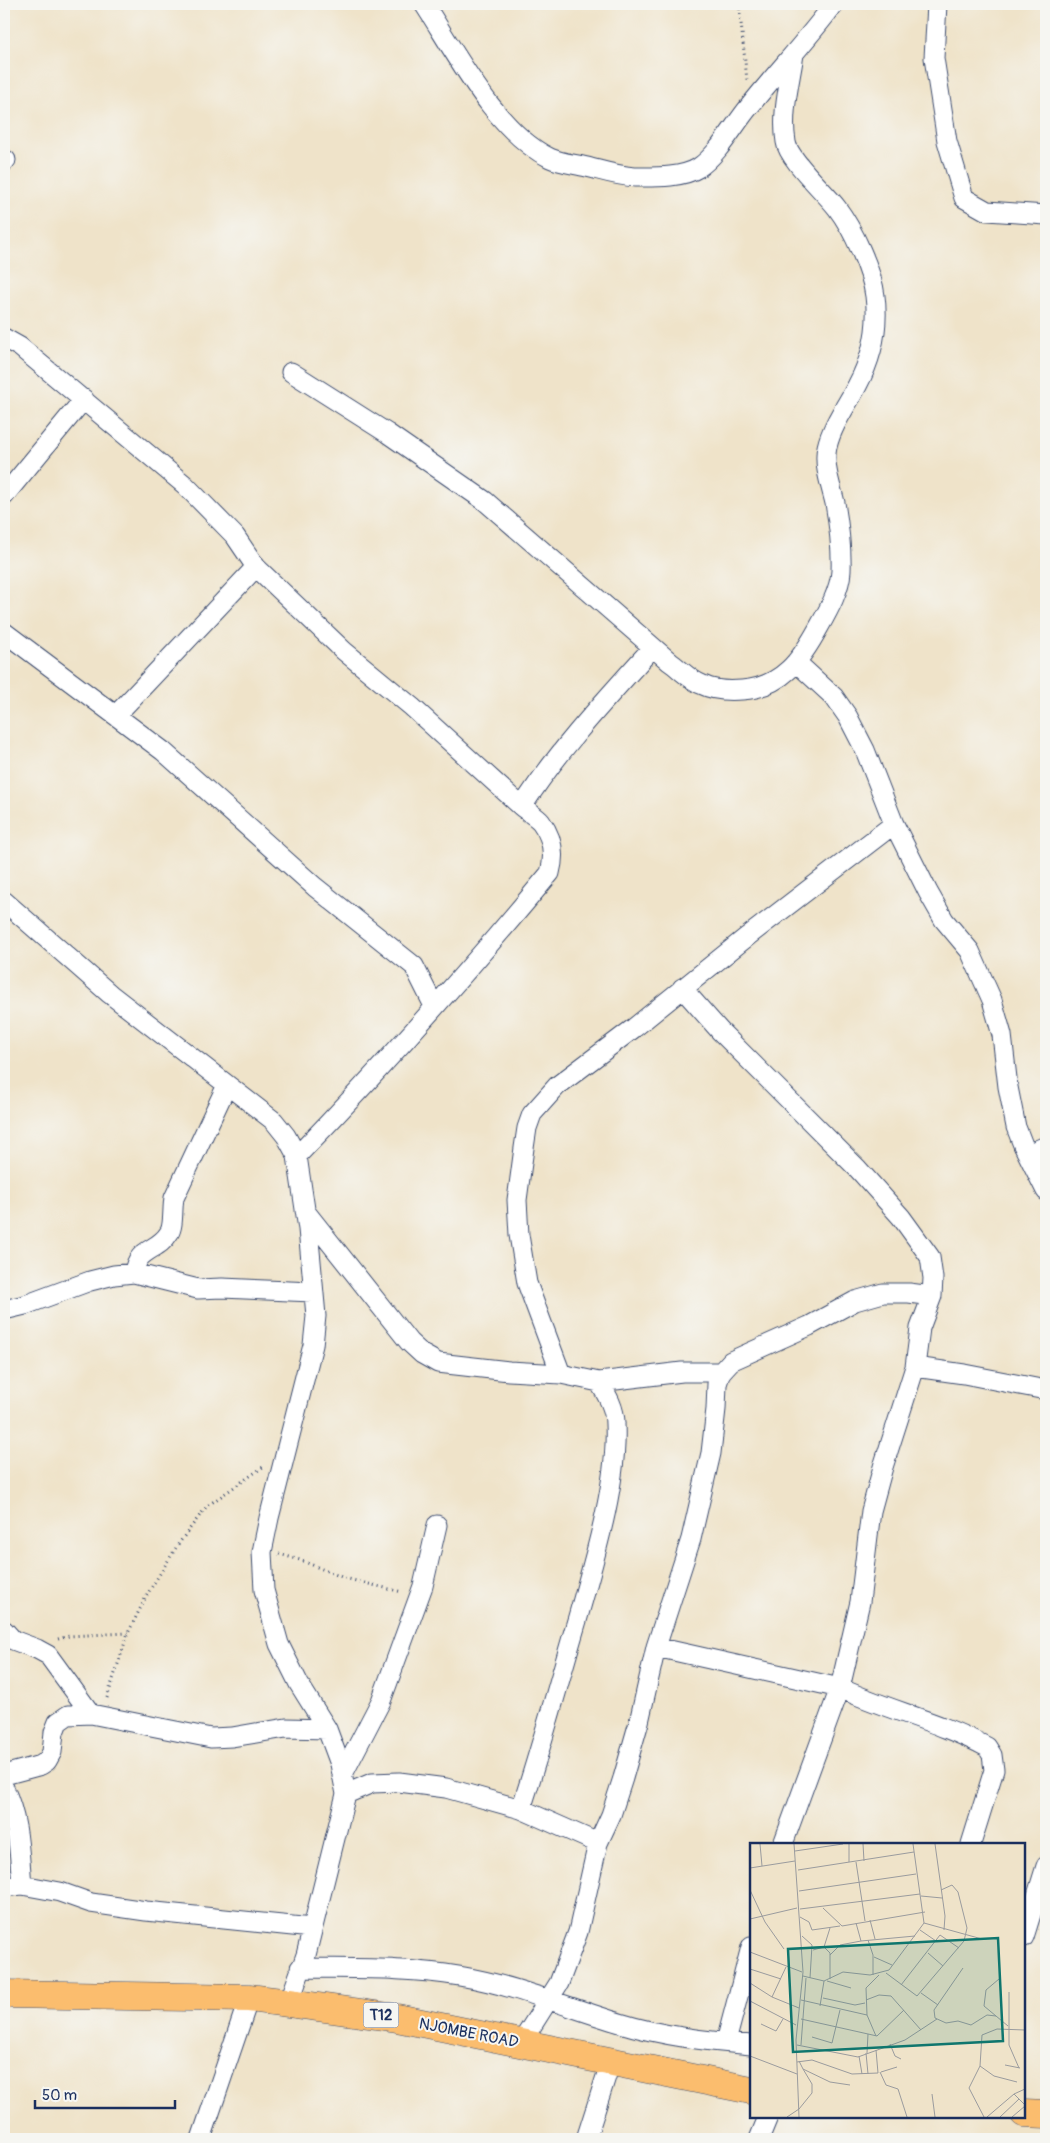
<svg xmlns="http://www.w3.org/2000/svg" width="1050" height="2143" viewBox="0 0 1050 2143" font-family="Pangolin,sans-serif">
  <rect width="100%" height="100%" fill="#f6f6f2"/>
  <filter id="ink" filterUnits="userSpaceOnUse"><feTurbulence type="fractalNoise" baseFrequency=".02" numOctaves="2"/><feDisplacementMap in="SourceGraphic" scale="10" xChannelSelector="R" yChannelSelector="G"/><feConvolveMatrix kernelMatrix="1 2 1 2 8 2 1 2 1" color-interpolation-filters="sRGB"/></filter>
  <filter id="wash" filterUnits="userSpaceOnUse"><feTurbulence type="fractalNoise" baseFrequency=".0096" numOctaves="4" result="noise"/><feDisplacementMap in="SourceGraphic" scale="20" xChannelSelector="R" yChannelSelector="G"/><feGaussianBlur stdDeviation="1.12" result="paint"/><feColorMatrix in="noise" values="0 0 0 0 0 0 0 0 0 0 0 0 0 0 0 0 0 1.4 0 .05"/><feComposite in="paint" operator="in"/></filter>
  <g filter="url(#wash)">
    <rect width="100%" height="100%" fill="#efe3c9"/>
  </g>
  <g filter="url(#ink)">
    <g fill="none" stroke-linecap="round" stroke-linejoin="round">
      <defs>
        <path id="minor" d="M424,4C456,53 496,132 550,158C561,163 575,164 587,167C603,171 618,176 635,177C654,177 682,178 698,168C718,155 734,125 749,107C777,72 807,40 834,4
          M937,4L934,58L947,141L964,198L987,211L1046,215
          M4,162L6,160
          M4,338L20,347L185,485L235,536L256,567L344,651L412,707L522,807C528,812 537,817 541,822C553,838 555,855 550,873C469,970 385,1065 297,1156
          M291,372L387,433L485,501L670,662C680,669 691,681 703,685C715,691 729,691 742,690C782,687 801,660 819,627C828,611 840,590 841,571C842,548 839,526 835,503C831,486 823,465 827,447C832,425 847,405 857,386C872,358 879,327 875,296C872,271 853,229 837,208C825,192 788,159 786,142C781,113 790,82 794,54
          M4,496L84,399
          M4,632L163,751L315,887L414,966L434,1006
          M796,662L834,697L848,717L865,750L894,824L928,892L944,920L970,951L992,1000L1002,1035L1008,1087L1016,1127L1023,1145L1046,1191
          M116,715L256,567
          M522,807C559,749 607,698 653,647
          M4,901L110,994L274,1121L286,1136L297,1156L308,1229L316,1316L313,1345L269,1518L262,1552L264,1590L279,1644L299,1684L327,1729L340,1764L346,1794L306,1955L289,2003
          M682,988L720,1031L858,1169L901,1217L930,1257L933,1278L932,1296L920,1328L915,1367L883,1467L871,1511L860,1602L840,1688L783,1844
          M1028,1154L1046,1146
          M305,1211L409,1342L422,1354L438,1363L509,1371L561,1374L599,1382L682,1372H721
          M134,1273C137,1247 158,1252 169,1233C174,1226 172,1209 174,1198L227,1085
          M4,1310L25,1305L90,1281L114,1275L134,1273L198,1289L222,1288L313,1292
          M915,1367L964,1374L1046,1390
          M561,1374L527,1283L519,1235L517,1200L524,1148L527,1128L532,1114L557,1086L634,1028L748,936L894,824
          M4,1630L13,1640L37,1649L48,1655L91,1714
          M656,1647L840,1688C888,1710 940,1722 987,1747L992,1755L994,1770L971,1844
          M4,1775L41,1765L47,1761L52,1752L54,1732L58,1722L68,1715L91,1714L211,1738L232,1737L286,1728L327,1729
          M342,1776L381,1701L423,1586L437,1525
          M4,1788C19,1820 19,1851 22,1885
          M346,1794L372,1783L399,1782L446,1788L521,1809L598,1843
          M521,1809C542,1746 559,1681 578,1617C594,1560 618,1482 615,1424C615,1408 607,1395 599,1382
          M4,1887L22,1885L60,1892L91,1903L146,1911L312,1928
          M1024,1937L1046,1866
          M300,1968C353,1969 407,1967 459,1976C514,1985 567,2007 620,2023C662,2036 707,2041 751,2045
          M726,2042L751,1947
          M521,2043L559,1983L578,1932L598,1843L611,1815L623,1778L639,1722L656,1647L691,1539L711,1453L716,1409L717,1384L721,1372L731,1361L809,1326L855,1301L883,1293H909L932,1296
          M201,2139L249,1998
          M586,2139L611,2061
          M759,2139L768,2117"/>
        <path id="highway" d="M4,1994L249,1998L289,2003L397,2018L751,2090
          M1024,2113L1046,2114"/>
      </defs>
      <use href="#minor" stroke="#3b4a6e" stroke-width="21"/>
      <use href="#highway" stroke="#3b4a6e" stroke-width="29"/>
      <path stroke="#3b4a6e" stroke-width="3" stroke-dasharray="1 4" stroke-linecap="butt" d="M739,4L747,80
        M279,1554L300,1560L344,1578L402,1592
        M58,1639L69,1636L128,1633
        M107,1698L128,1633L148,1593L179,1543L207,1506L263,1467"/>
      <use href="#minor" stroke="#fff" stroke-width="19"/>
      <use href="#highway" stroke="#fbbd6e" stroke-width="28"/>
    </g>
  </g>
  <g text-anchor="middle" stroke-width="4" stroke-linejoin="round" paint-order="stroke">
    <rect fill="#f6f6f2" stroke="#5d6b8a" stroke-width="1" x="363.5" y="2002.5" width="35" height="25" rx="4"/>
    <g font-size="15" font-weight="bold" fill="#1b2f5e">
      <text x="381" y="2020">T12</text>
    </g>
    <g font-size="16" fill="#1b2f5e" stroke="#f6f6f2">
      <text transform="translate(469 2032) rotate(11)" y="6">NJOMBE ROAD</text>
    </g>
  </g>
  <g transform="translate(750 1843)">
    <rect width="275" height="275" fill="#efe3c9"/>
    <path fill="none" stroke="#9a9b9e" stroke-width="1" d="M10,1L12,23M44,1L53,129L46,197L49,274M113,1L114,18M185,1L195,73L194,87M45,8L93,1M99,19V1M106,19L115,78M0,25L45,18M48,27L164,9M0,47L15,79L34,106M49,48L166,31M171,53L192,55M73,65L92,83L175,69M50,66L170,51M50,74L59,79L62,87L90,83M0,76L47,65M120,77L125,96M106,80L111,98L165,93M174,80L232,96M170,87L186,98M52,93L62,102L60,135M118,97L123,112V132M74,104L80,110V136M63,107L74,104L80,85M0,109L52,129M178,110L193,123M80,112L90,102L111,98M124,114L142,122M213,125L184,167L185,175L196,180L208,178L221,182L237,172L246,173M0,126L31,136M136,130L167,153L214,98L217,85L208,49L202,42L191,47M53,133L74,138L93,129L120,132L139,127L174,80L163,1M249,136L236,147L234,163L258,183M77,138L101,145M0,140L22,154L49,165M151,142L190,92L209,105M259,149V202L269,225M171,150L188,162M22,154L36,124M73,155L105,162L115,160M51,157L117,172L126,193M116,157L129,152L141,153L171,187M0,158L46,182M70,163L74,138M117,172L116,145L129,132M51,176L127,193L154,167M11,181L26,188L33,176M275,192V232M62,194L82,200L90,167M140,201L145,213L151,216M47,202L108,214L155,197L187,176M51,202L56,135M116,210L118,231M117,210L118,191M0,213L47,231M109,213L112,231M49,218L53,226L80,239L100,242M47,219L62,217L102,231L128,230L126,207M255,222L270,225M230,223L244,233L267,239M130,229L136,242L148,246L157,274M131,229L147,224M182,251L185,274M264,251L275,262M37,274L49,266L62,250V241L53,226M234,274L219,245L230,223L232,192L247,186L275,187M237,274L264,251L275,246M250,274L269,256M262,274L275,263"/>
    <path fill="#0f766e" fill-opacity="0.15" stroke="#0f766e" stroke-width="2.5" d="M248,95L253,198L43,209L38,106Z"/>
    <rect width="275" height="275" fill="none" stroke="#1b2f5e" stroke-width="2.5"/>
  </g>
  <rect width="1050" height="2143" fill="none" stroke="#f6f6f2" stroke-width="20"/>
  <path d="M35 2100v8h140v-8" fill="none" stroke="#1b2f5e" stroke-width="2.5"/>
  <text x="42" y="2100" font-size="15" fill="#1b2f5e" stroke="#f6f6f2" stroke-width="4" paint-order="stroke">50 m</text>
</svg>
